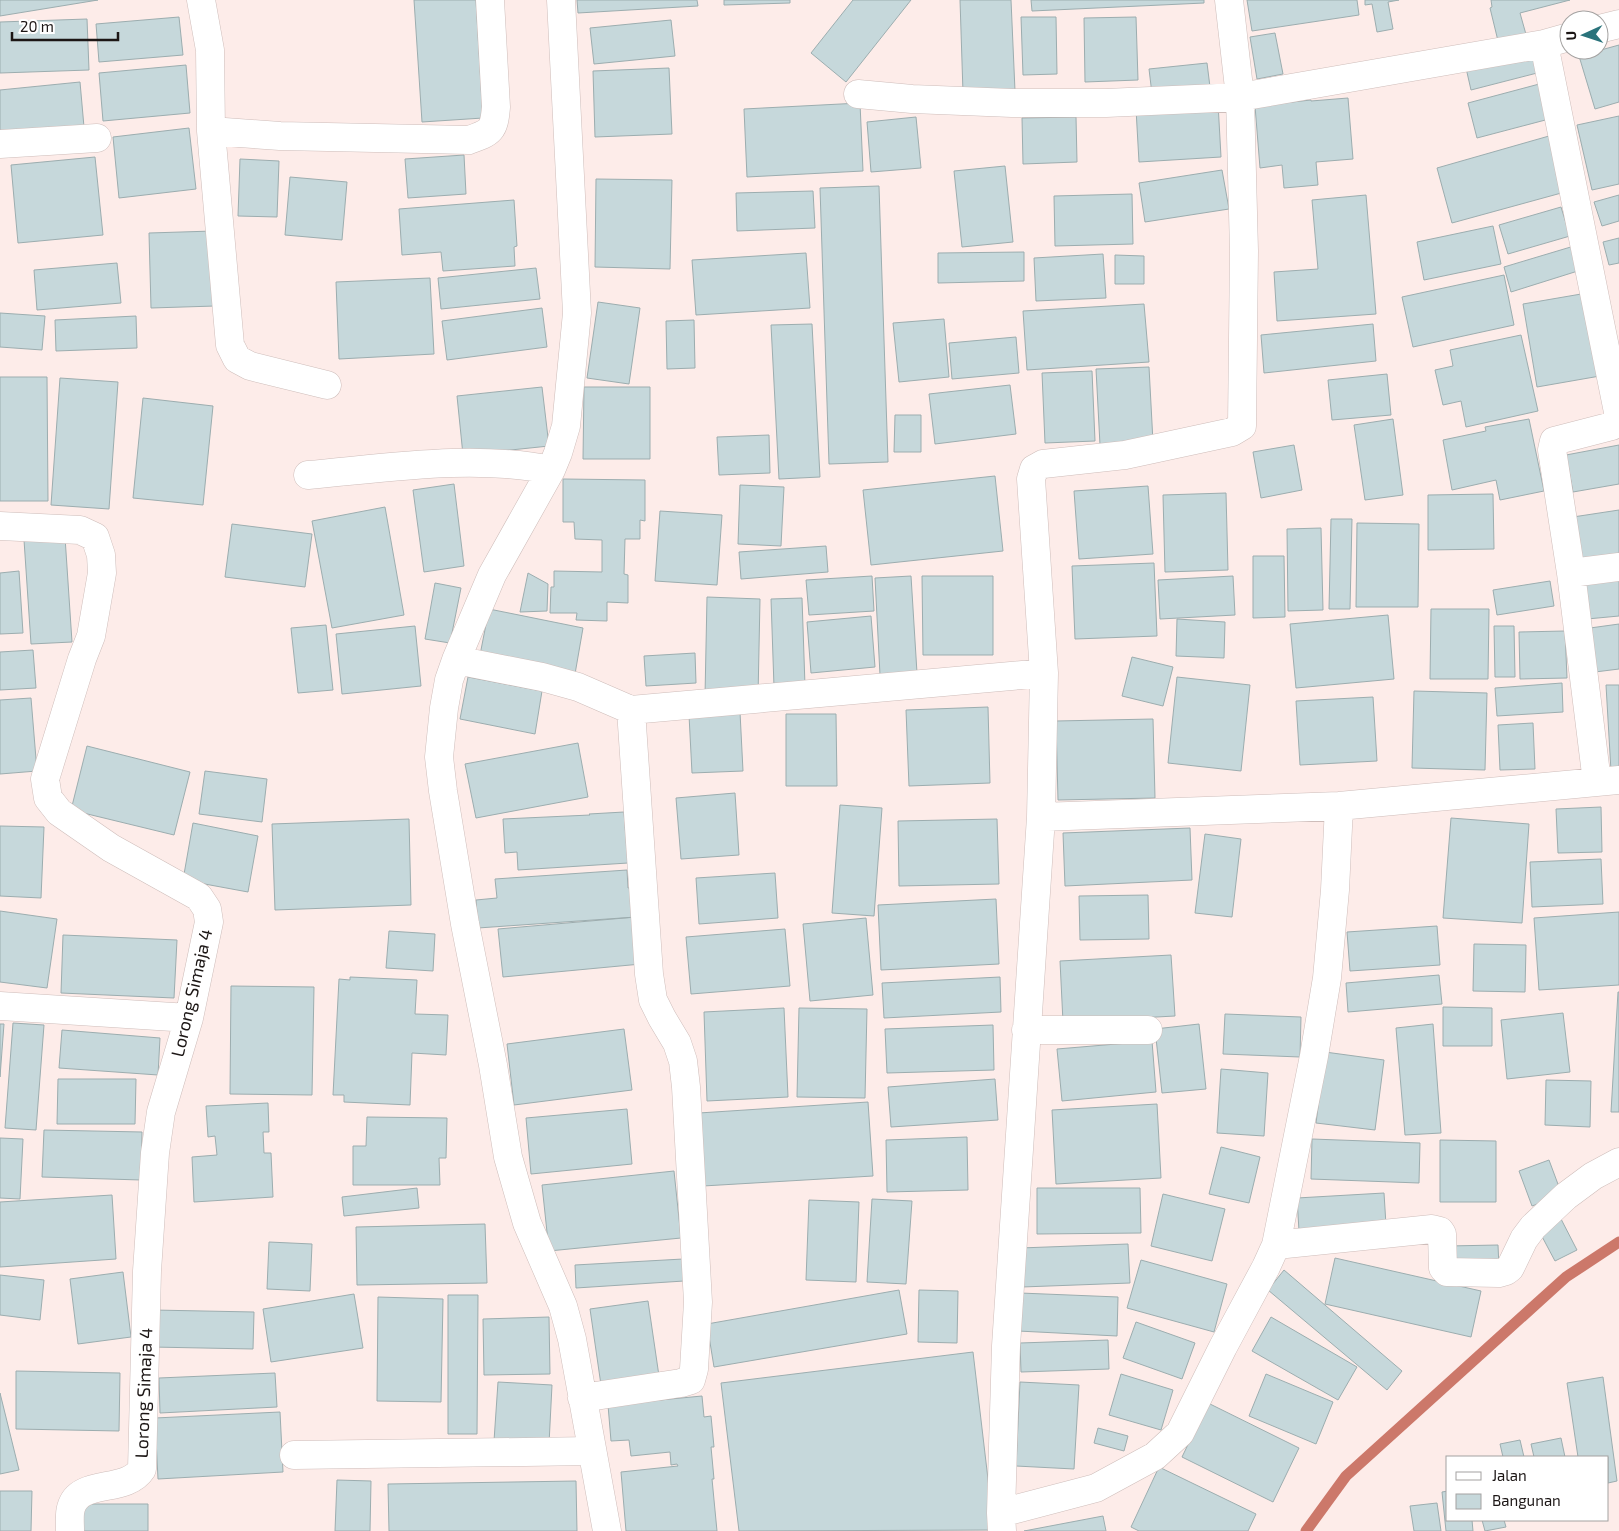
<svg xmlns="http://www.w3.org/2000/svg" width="1619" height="1531" viewBox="0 0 1619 1531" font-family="'Exo 2',sans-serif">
  <rect width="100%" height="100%" fill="#fdece9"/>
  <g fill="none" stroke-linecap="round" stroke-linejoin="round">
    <path stroke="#cc786a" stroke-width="11" d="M1306,1531L1346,1476L1566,1277L1619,1242"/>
  </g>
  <path fill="#c6d8db" stroke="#9cadaf" d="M0,0H98L0,16Z
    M414,0H476L483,118L422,122Z
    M577,0H697L698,6L578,13Z
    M724,0H790V3L724,5Z
    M853,0H911L846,82L811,53Z
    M960,0H1011L1015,91L963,93Z
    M1031,0H1204V3L1032,11Z
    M1247,0H1357L1359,15L1252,31Z
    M1365,0H1399L1388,2L1393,29L1377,32L1372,4L1365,5Z
    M1491,0H1570L1520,13L1527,38L1499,45L1490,8L1492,7Z
    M179,17L183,55L99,62L96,24Z
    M1021,17H1056L1057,74L1023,75Z
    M1136,17L1138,80L1085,82L1084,18Z
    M87,19L89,70L0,73V22Z
    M671,20L675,56L594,64L590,28Z
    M1275,33L1283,74L1257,79L1250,37Z
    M1619,45V102L1595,109L1579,56Z
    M1536,50L1541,72L1471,90L1466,68Z
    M1207,63L1210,87L1152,94L1149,69Z
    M186,65L190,113L103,121L99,73Z
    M669,68L672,134L595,137L593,71Z
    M80,82L84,127L0,134V90Z
    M1543,83L1553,118L1477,138L1468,103Z
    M1348,98L1353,159L1316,162L1318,185L1284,188L1282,165L1260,168L1255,106L1311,100V101Z
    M860,103L863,171L747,177L744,109Z
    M1218,103L1221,157L1139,162L1136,109Z
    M1619,116V184L1592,190L1577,125Z
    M916,117L921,168L871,172L867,122Z
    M1076,117L1077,162L1023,164L1022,118Z
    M189,128L196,189L119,198L113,137Z
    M1549,136L1565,192L1452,223L1437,168Z
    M464,155L466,194L408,198L405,159Z
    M95,157L103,235L18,243L11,165Z
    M240,159L279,161L277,217L238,216Z
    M1005,166L1013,242L962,247L954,171Z
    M1222,170L1229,209L1145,222L1139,183Z
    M290,177L347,182L342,240L285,235Z
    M596,179L672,180L670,269L595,267Z
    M879,186L888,462L829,464L820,188Z
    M813,191L815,228L737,231L736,193Z
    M1132,194L1133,244L1055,246L1054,196Z
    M1366,195L1376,314L1277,321L1274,272L1318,269L1312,200Z
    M1619,195V221L1602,226L1594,202Z
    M514,200L517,246L514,247L515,266L443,271L441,252L402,255L399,209Z
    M1561,207L1570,236L1508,254L1499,225Z
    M1493,226L1501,264L1424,280L1417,242Z
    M213,231L215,306L151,308L149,233Z
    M1619,238V263L1609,265L1603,242Z
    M1574,246L1581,270L1511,292L1504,267Z
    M1024,252V281L938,283V253Z
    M806,253L810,308L696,315L692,260Z
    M1103,254L1106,298L1036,301L1034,258Z
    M1115,255L1144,256V284H1115Z
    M117,263L121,303L37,310L34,270Z
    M536,268L540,299L441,309L438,278Z
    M1504,275L1514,325L1413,347L1402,297Z
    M430,278L434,354L339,359L336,282Z
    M1587,293L1600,376L1537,387L1523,304Z
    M598,302L640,308L629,384L587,378Z
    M1144,304L1149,362L1027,370L1023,311Z
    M542,308L547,347L447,360L442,321Z
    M0,313L45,316L42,350L0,347Z
    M136,316L137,348L56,351L55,320Z
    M944,319L949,377L899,382L893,323Z
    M694,320L695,368L667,369L666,321Z
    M812,324L820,477L779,479L771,325Z
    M1373,324L1376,361L1264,373L1261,335Z
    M1521,335L1538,411L1466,427L1461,401L1443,405L1435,370L1453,366L1450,350Z
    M1016,337L1019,373L952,379L949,343Z
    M1149,367L1153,442L1100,445L1096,369Z
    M1092,371L1095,441L1045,443L1042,373Z
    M1387,374L1391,415L1332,420L1328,380Z
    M0,377H47L48,501H0Z
    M60,378L118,382L109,509L51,505Z
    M1010,385L1016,434L935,444L929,394Z
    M542,387L549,446L463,455L457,396Z
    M584,387H650V459H583Z
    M143,398L213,406L203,505L133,498Z
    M895,415H921V452H894Z
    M1393,419L1403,495L1365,500L1354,425Z
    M1529,419L1544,491L1500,500L1496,480L1452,490L1443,440L1486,431L1485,427Z
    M769,435L770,473L719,475L717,437Z
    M1294,445L1302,490L1261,498L1253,452Z
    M1619,445V484L1573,492L1566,455Z
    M995,476L1003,551L871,565L863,490Z
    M563,479L645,480V521L640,520V539H625L624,574L628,575V603L607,602V621L576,620L577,613H550L551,587H554V571L602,572V540L575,539L574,522H563Z
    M454,484L464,566L424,572L413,490Z
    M740,485L784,487L781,546L738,544Z
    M1148,486L1153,554L1079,559L1074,491Z
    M1226,493L1228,570L1165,572L1163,495Z
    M1493,494L1494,549L1428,550V495Z
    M385,507L404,615L332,628L312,521Z
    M1619,510V557L1580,563L1573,517Z
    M660,511L722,515L717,585L655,581Z
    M1331,519H1352L1350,609H1329Z
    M1357,523L1419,524L1418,607H1356Z
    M232,524L312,534L305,587L225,577Z
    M1321,528L1323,610L1288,611L1287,529Z
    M65,537L72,642L31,644L24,540Z
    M826,546L828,572L741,579L739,552Z
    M1253,556H1284L1285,617L1253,618Z
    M1154,563L1157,636L1075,639L1072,566Z
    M19,571L23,633L0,634V573Z
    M1619,572V616L1587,619L1581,577Z
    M528,573L548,584L547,611L520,612Z
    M872,576L874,611L809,615L806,580Z
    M911,576L917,673L880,675L875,578Z
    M922,576H993V655H923Z
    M1233,576L1235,615L1160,619L1158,580Z
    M1550,581L1554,606L1497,615L1493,590Z
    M435,583L461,588L450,643L425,639Z
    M707,597L760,599L758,697L705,696Z
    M802,598L805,686L774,687L771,599Z
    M489,609L583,628L575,674L480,655Z
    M1431,609H1489L1488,679H1430Z
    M1388,615L1394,679L1296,688L1290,624Z
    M871,616L875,667L811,673L807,622Z
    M1177,619L1225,622L1224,658L1176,656Z
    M1619,624V669L1595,672L1590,628Z
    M326,625L333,690L298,693L291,628Z
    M415,626L421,686L342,694L336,634Z
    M1494,626H1514L1515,677H1495Z
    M1565,631L1567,678L1520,679L1519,632Z
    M33,650L36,688L0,690V652Z
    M695,653L696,683L646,686L644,656Z
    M1132,657L1173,667L1163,706L1122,696Z
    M468,677L542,691L535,734L460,719Z
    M1177,677L1250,685L1241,771L1168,763Z
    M1562,683L1563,712L1497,716L1495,688Z
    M1606,685H1619V771H1611Z
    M1414,691L1487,693L1485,770L1412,768Z
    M1373,697L1377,761L1300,765L1296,701Z
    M31,698L37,771L0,774V700Z
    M988,707L990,783L909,786L906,710Z
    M740,712L743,771L692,773L689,715Z
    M786,714H836L837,786H786Z
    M1153,719L1155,798L1058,800L1056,721Z
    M1533,723L1535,769L1500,770L1498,725Z
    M578,743L588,797L476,818L465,764Z
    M87,746L190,772L174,835L71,810Z
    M205,771L267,779L262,822L199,814Z
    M735,793L739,855L681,859L676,798Z
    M840,805L882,808L874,916L832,913Z
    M1601,807L1602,852L1558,853L1556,809Z
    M624,812L628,863L518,870L517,852L505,853L503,819L590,815L589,814Z
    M1451,818L1529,824L1522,923L1443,918Z
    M409,819L411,905L275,910L272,824Z
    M997,819L999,884L899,886L898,821Z
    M193,823L258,836L248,892L183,880Z
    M0,826L44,827L41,898L0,896Z
    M1190,828L1192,880L1065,886L1063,833Z
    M1205,834L1241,839L1232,917L1195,913Z
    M1601,859L1603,904L1532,907L1530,862Z
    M627,870L628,888L634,887L636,917L478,928L476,900L497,898L495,879Z
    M775,873L778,918L699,924L696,878Z
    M1148,895L1149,939L1080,940L1079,896Z
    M996,899L999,964L881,970L878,905Z
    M0,911L57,919L47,988L0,982Z
    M1619,912V985L1539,990L1534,918Z
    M636,917L641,964L503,977L498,929Z
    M866,918L873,995L810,1001L803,924Z
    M1437,926L1440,965L1350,971L1347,932Z
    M785,929L790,986L691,994L686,937Z
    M389,931L435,934L433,971L386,968Z
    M63,935L177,940L174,998L61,993Z
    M1474,944L1526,945L1525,992L1473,991Z
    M1171,955L1175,1016L1063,1022L1060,961Z
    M1439,975L1442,1004L1348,1012L1346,983Z
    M350,977L417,980L415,1014L448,1015L446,1055L412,1053L410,1105L344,1102V1095H333L339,979L350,980Z
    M1000,977L1001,1012L884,1018L882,983Z
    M231,986L314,987L312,1095L230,1094Z
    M1618,992H1619V1112H1611Z
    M1443,1007L1492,1008V1046H1443Z
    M784,1008L788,1097L707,1101L704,1012Z
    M799,1008L867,1009L865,1098L797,1097Z
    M1563,1013L1570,1072L1507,1079L1501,1020Z
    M1225,1014L1301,1017L1300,1057L1223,1054Z
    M13,1023L44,1025L36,1130L5,1128Z
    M0,1024H4L0,1077Z
    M1199,1024L1206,1089L1162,1093L1155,1029Z
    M1433,1024L1441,1133L1405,1135L1396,1028Z
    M993,1025L994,1070L887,1073L885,1029Z
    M624,1029L632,1090L514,1105L507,1044Z
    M62,1030L160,1038L158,1075L59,1068Z
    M1152,1041L1156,1092L1062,1101L1057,1049Z
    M1325,1052L1384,1060L1375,1130L1316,1123Z
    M1221,1069L1268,1073L1264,1136L1217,1133Z
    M58,1079H136L135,1124H57Z
    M995,1079L998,1120L891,1127L888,1087Z
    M1546,1080L1591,1081L1590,1127L1545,1125Z
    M868,1102L873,1176L703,1186L699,1113Z
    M268,1103L269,1132H263L264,1153H271L273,1197L194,1202L192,1157L217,1155L215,1136L208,1137L206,1106Z
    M1157,1104L1161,1178L1056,1184L1052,1110Z
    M627,1109L632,1164L531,1174L526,1118Z
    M367,1117L447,1118L446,1158H439L440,1185H353V1146H366Z
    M44,1130L142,1132L141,1180L42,1177Z
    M967,1137L968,1190L887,1192L886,1140Z
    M0,1138L23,1139L20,1199L0,1198Z
    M1312,1139L1420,1143L1419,1183L1311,1179Z
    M1440,1140L1496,1141V1202H1440Z
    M1221,1147L1260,1157L1249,1203L1209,1194Z
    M1549,1160L1562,1195L1532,1206L1519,1171Z
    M674,1171L681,1238L549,1251L542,1185Z
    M417,1188L419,1208L344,1216L342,1197Z
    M1037,1188H1140L1141,1233L1037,1234Z
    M1384,1193L1386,1225L1299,1231L1297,1198Z
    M1163,1194L1225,1209L1212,1261L1151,1246Z
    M112,1195L116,1259L0,1267V1202Z
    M872,1199L912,1201L906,1284L867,1282Z
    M809,1200L859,1202L856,1282L806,1280Z
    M1560,1217L1577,1250L1555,1261L1538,1229Z
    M485,1224L487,1283L357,1285L356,1227Z
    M269,1242L312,1244L310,1291L267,1289Z
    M1128,1244L1130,1283L1022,1287L1020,1248Z
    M1498,1245L1499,1268L1449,1269L1448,1246Z
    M1335,1258L1481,1291L1471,1337L1325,1304Z
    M683,1259L684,1281L576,1288L575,1265Z
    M1141,1260L1227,1284L1214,1332L1127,1308Z
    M1284,1270L1402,1371L1387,1390L1268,1290Z
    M123,1272L131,1337L78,1344L70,1279Z
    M0,1275L44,1280L40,1320L0,1315Z
    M899,1290L907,1334L714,1367L707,1324Z
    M919,1290L958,1291L957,1343L918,1342Z
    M1020,1293L1118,1297L1117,1336L1018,1331Z
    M354,1294L363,1348L271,1362L263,1309Z
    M448,1295H478L477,1434H448Z
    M378,1297L443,1299L441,1402L377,1401Z
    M648,1301L659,1376L601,1385L590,1309Z
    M153,1310L254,1312L253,1349L152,1347Z
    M549,1317L550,1374L484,1375L483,1319Z
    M1271,1317L1357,1367L1338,1400L1252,1351Z
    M1136,1322L1195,1343L1182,1379L1123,1358Z
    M1108,1340L1109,1369L1021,1372L1020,1343Z
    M973,1352L994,1530L739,1531L721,1383Z
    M16,1371L120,1373L119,1431L16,1429Z
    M275,1373L277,1407L160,1413L159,1378Z
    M1121,1374L1173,1390L1161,1430L1109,1415Z
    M1266,1374L1333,1402L1316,1444L1249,1416Z
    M1603,1377L1617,1481L1608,1483V1457H1578L1567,1383Z
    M498,1382L552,1385L549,1444L494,1441Z
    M1020,1382L1079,1385L1074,1469L1016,1466Z
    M0,1393L19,1470L0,1474Z
    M702,1396L704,1417L711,1416L714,1447H711L714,1479H712L717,1531H626L621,1472L678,1466L677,1464L671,1465L670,1452L631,1456L629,1440L611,1441L608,1405Z
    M1208,1403L1299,1448L1273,1502L1182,1457Z
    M280,1412L283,1472L158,1479L155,1418Z
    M1098,1428L1128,1436L1124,1451L1094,1443Z
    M1561,1438L1565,1457H1534L1531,1444Z
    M1520,1440L1524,1457H1503L1500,1444Z
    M1159,1467L1256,1514L1248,1531H1139L1131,1527Z
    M337,1480L371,1481L370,1531H335Z
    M576,1481L577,1531H389L388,1484Z
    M0,1491H32L31,1531H0Z
    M1448,1491V1520H1472L1473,1531H1446L1442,1492Z
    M1437,1503L1441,1531H1414L1410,1506Z
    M82,1504H148V1531H82Z
    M1103,1516L1106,1531H1024Z
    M1482,1520H1504L1506,1527L1485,1531Z"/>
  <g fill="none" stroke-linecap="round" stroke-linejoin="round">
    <defs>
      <path id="minor" d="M201,0L210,50L211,131L230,345L237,359L250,366L327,385
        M561,0L577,313L566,426L558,453L551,470L492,575L456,660L449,680L444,708L439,757L443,791L465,924L493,1065L508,1157L527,1223L563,1306L572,1339L607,1531
        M1599,29L1619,24
        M1544,44L1618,412V422L1612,426L1554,441L1552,450L1571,573L1597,782
        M858,94L912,99L1012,103H1106L1240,97L1544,44L1569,37
        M211,131L280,136L469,140C491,132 494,131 496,107L490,0
        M0,144L97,138
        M308,475C387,468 473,454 551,470
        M0,526L80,530L95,537L101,555L102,573L91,636L82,659L45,779L48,798L59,812L111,848L199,897L207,909L209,922L189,1018L161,1112L155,1153L147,1271L142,1469C126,1494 79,1478 71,1508C69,1514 70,1524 70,1531
        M1571,573L1619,567
        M456,660L542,677L578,687L631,710L1044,673
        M1041,817L1339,806L1619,780
        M0,1006L189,1018
        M1026,1030H1148
        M1276,1245L1432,1229L1440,1231L1442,1234L1443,1268L1447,1272L1499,1273L1506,1271L1510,1268L1524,1239L1533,1227L1566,1196L1593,1176L1619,1162
        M582,1398L681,1383L691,1380L694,1369L698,1302L686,1087L683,1061L677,1043L662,1018L653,1000L649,974L631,710
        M294,1455L592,1451
        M1001,1513L1096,1488L1155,1456L1180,1433L1223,1347L1266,1267L1276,1245L1314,1056L1327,978L1335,890L1339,806
        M1002,1531L1001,1513L1006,1346L1041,817L1044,673L1031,479L1034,469L1043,464L1125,455L1232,432L1242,426L1244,251L1240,97L1229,0"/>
    </defs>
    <use href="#minor" stroke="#cebdba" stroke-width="29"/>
    <use href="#minor" stroke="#fff" stroke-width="28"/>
  </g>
  <g text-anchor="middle" stroke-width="5" stroke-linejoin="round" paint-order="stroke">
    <g font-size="18" fill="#1c1615" stroke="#fff">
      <text transform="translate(192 993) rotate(-77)" y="6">Lorong Simaja 4</text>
      <text transform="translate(144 1393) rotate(-88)" y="6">Lorong Simaja 4</text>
    </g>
  </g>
  <rect x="1446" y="1456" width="162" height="65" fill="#ffffff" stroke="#a4a2a1"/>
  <rect x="1456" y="1472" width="25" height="8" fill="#ffffff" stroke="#a4a2a1"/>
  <text x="1492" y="1481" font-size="15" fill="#1c1615">Jalan</text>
  <rect x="1456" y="1494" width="25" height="15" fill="#c6d8db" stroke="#a4a2a1"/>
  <text x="1492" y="1506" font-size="15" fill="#1c1615">Bangunan</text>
  <g transform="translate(1584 35) rotate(267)"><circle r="24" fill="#ffffff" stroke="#a4a2a1"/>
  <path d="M0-4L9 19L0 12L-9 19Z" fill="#2a737b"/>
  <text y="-8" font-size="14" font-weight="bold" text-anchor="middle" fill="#1c1615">U</text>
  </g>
  <path d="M12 32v8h106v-8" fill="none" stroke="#1c1615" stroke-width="2.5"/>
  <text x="20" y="32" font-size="15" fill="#1c1615" stroke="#ffffff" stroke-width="4" paint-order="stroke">20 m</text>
</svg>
